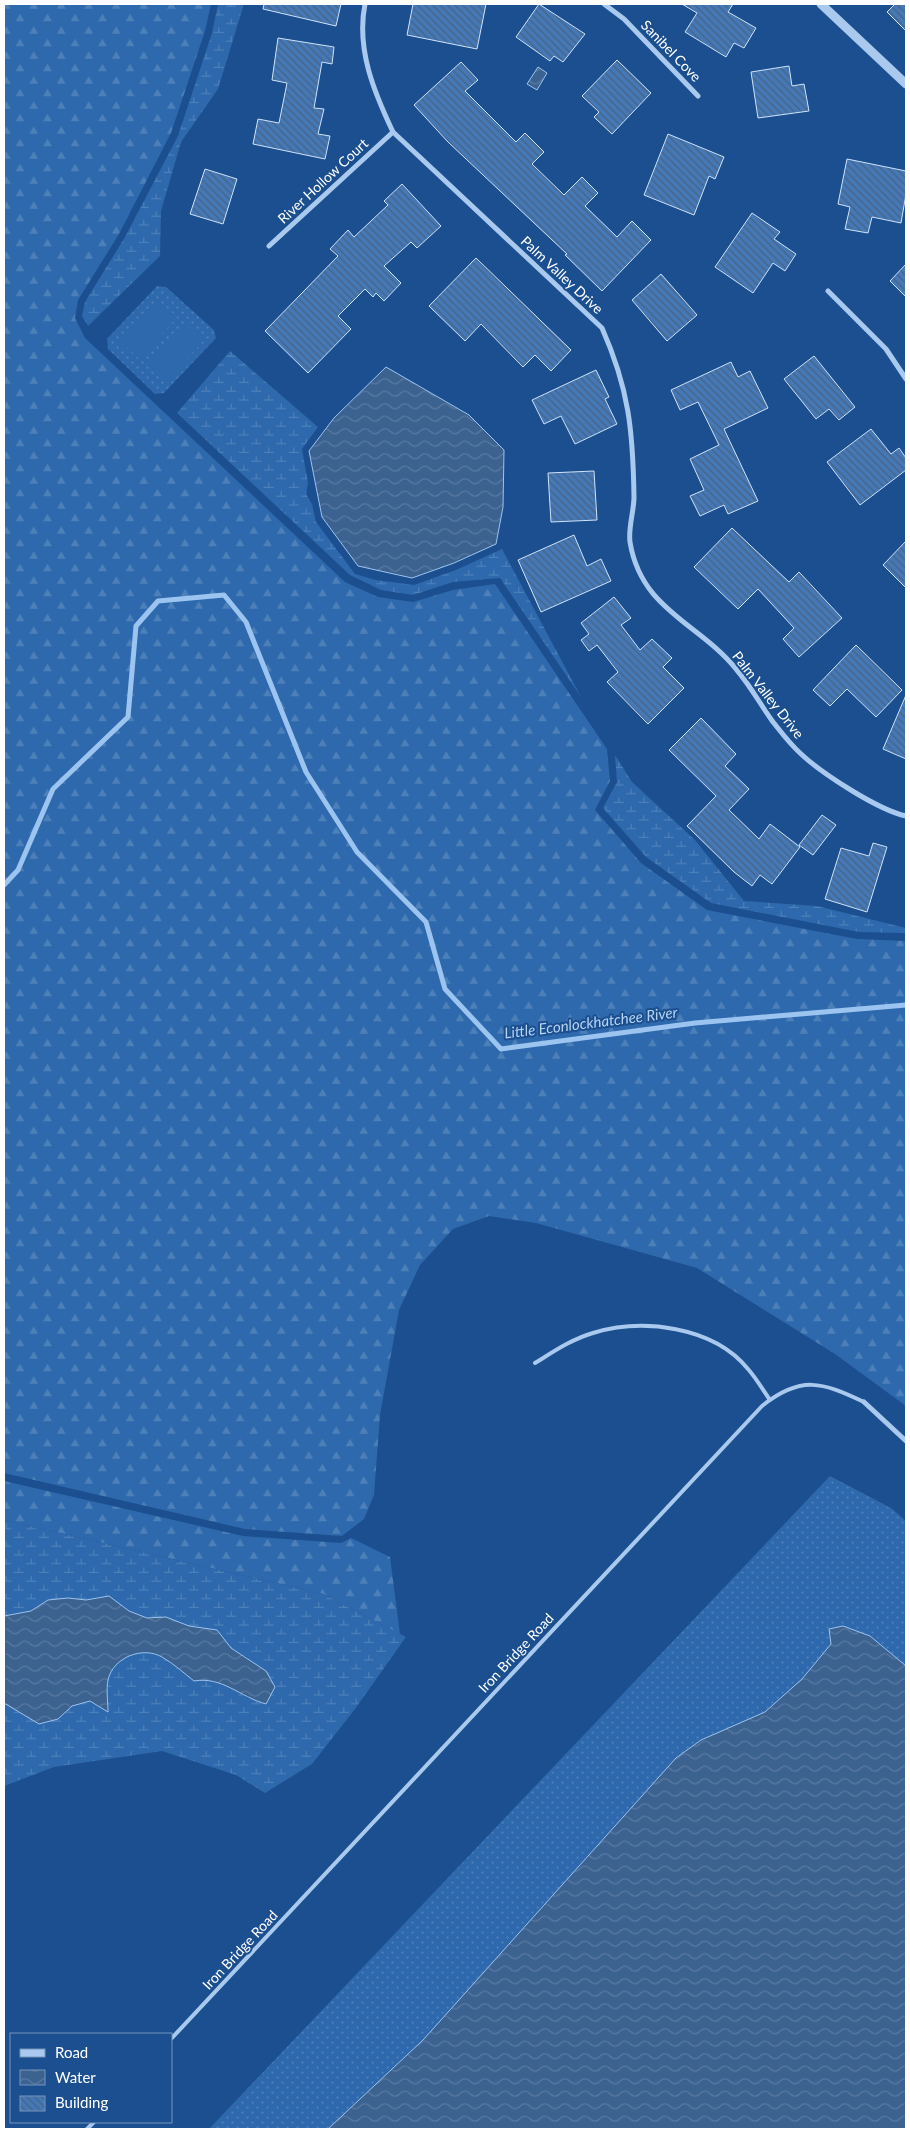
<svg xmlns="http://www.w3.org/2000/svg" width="910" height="2133" viewBox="0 0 910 2133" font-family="Lato,sans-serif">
  <defs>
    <pattern id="grass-dots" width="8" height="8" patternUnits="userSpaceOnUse" patternTransform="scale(1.25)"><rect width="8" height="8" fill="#2e69ad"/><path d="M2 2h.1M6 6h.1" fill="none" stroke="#4d80b9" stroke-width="1.8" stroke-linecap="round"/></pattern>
    <pattern id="forest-firs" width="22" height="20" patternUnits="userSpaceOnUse" patternTransform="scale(1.25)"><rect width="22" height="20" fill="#2e69ad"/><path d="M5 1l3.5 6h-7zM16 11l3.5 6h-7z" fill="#4d80b9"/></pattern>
    <pattern id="wetland-marsh" width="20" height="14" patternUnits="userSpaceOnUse" patternTransform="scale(1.25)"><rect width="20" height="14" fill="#2e69ad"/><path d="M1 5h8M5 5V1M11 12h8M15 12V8" fill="none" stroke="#4d80b9"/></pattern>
    <pattern id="water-waves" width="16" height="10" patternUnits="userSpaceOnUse" patternTransform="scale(1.25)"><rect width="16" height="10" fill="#3c6290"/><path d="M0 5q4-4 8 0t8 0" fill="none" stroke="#597aa1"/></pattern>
    <pattern id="building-back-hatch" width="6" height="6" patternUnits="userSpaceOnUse" patternTransform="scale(1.25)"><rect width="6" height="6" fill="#4478b7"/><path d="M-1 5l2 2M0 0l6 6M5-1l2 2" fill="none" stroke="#486282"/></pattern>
  </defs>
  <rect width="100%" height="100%" fill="#1b4f8f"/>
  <path fill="url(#grass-dots)" d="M157,286L166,287L214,330L216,338L164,393L155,394L108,349L107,339Z
    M830,1476L891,1508L906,1521V1666L870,1636L831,1644L802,1679L765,1712L701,1740L676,1758L423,2040L328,2129H209Z"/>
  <path fill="url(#forest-firs)" d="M4,4H211L205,31L171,133L119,234L78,300L75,318L85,338L345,582L378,597L413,602L453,590L495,584L607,749L610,781L595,810L641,863L707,910L857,939L906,941V1406L835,1354L697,1268L536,1223L489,1216L453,1229L420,1265L399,1310L380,1415L374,1495L364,1519L342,1536L245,1529L4,1473Z
    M4,1481L243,1536L341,1543L351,1538L390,1557L400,1634L323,1594L4,1520Z"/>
  <path fill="url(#wetland-marsh)" d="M218,4H244L218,89L181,142L161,211L160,256L88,326L82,316L85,302L125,237L178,136L212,33Z
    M230,351L318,427L302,449L308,483L306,494L312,504L316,522L355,574L376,580L414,585L456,570L502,549L581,697L500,578L453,582L413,595L381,590L350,575L177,413Z
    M615,755L632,782L695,840L744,901L817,906L906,928V933L859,932L711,903L646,857L603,808L617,782Z
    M4,1520L323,1594L406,1637L355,1709L312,1764L265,1793L236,1775L162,1751L54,1767L4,1786V1703L16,1709L58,1719L72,1706L90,1701L108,1711C108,1701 106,1690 108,1680C113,1657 143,1646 162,1657C173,1664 184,1673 194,1681C217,1677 231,1688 250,1699L248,1658L231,1648L217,1630L189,1626L166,1617L147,1618L129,1611L109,1596L86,1600L68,1598L48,1600L31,1611L4,1616Z"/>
  <path fill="#2e69ad" d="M158,300L177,317L140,359L120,342Z
    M184,323L203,341L166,383L146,365Z"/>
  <path fill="url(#water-waves)" stroke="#9cc4f0" d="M538,67L547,73L537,90L527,84Z
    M386,367L469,415L504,450L503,507L496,544L454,563L412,578L358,566L322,517L309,451L334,418Z
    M109,1596L129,1611L147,1618L166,1617L189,1626L217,1630L231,1648L266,1671L275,1687L266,1704C240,1697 222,1676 194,1681C184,1673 174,1664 162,1657C143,1646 113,1657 108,1680C106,1690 108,1702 108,1712L90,1701L72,1706L58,1719L39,1724L4,1703V1616L31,1611L48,1600L68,1598L86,1600Z
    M843,1626L870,1636L906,1666V2129H328L423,2040L676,1758L701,1740L765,1712L802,1679L831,1644L829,1629Z"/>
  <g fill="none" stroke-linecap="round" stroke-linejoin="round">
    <path stroke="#9cc4f0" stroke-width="5" d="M4,885L18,870L53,789L128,717L136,626L158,601L224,595L246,622L306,772L357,852L426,922L445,989L501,1049L695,1023L906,1005"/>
  </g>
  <path fill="url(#building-back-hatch)" stroke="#cfe3fa" d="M264,4H341L336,26L263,9Z
    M413,4H486L477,49L407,35Z
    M539,4L585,34L563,62L554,56L550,61L516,37Z
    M682,4H733L728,12L756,28L744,48L734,43L726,57L685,32L697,13Z
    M895,4H906V31L887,12Z
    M278,38L334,47L332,64L322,62L314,108L324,109L318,134L330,136L325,159L253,144L258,119L279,123L287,83L272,80Z
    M617,60L651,93L612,134L594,117L599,112L582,96Z
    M461,62L478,80L465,91L516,142L525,133L544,152L532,164L564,195L582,177L598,193L585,206L617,237L632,221L651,240L602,291L565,255L567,254L448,142L414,105Z
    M789,66L792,86L804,84L809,111L758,118L751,72Z
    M668,134L724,157L715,179L709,176L694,215L644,195Z
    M847,159L906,171V194L901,223L872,217L868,233L845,229L850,207L838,204Z
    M205,169L237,179L223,224L190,214Z
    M402,184L441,226L417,248L411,242L384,266L401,283L384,301L376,293L373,297L365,289L338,316L351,329L308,373L265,331L338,256L330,249L348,230L354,237L388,205L384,201Z
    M752,213L780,232L774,239L796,254L785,271L773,263L753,293L715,267Z
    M476,258L571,350L551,371L535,355L523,367L481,324L465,341L429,306Z
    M906,264V297L890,281Z
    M661,274L697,315L667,341L632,300Z
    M814,356L855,407L839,420L829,409L816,419L784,379Z
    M731,362L738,377L750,371L768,408L724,429L758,501L728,514L724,505L700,516L690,496L704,490L690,459L719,445L698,402L680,410L671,390Z
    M596,370L609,397L605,399L617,424L575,444L561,416L544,424L532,400Z
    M871,429L891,454L899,448L906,458V470L860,505L827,462Z
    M594,471L597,520L551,522L548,473Z
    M732,528L789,582L799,572L842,618L799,657L783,639L794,628L758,589L738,609L694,567Z
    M574,535L587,566L601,559L611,581L541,612L518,560Z
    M906,541V588L883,565Z
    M614,597L631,618L621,625L640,650L652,639L672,658L663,667L684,688L648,724L607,682L618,672L597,645L589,651L581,640L589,634L581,623Z
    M856,645L902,690L876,717L847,689L830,706L813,690Z
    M906,695V759L883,749Z
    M701,718L736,754L725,766L749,789L729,810L759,839L770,824L800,847L772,884L760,875L752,886L734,872L687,826L716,796L669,750Z
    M822,815L836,825L813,855L799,845Z
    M873,843L887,847L867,912L825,899L841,848L869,856Z"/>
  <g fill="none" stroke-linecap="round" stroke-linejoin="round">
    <path stroke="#a9c9ee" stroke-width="4" d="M535,1363C553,1352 572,1339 593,1333C642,1318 713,1326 748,1369C756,1378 763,1390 770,1400
      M171,2039L762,1406C801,1375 822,1382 864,1402
      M87,2129L94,2122"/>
    <path stroke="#a9c9ee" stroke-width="5" d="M365,4C356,49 374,92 393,132L602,328C629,389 633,431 634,497C634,511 628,528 630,542C641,610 699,623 736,669C750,685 760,704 773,722C781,732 790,744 800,753C821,773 878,810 906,816
      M604,4L624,19L698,96
      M269,246L393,132
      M828,291L886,349L906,379
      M864,1402L906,1441"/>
    <path stroke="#a9c9ee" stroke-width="9" d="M821,4L906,84"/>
  </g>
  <g text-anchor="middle" stroke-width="4" stroke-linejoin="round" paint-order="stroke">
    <g font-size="14" fill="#fff" stroke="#1b4f8f">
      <text transform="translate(671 51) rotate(46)" y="5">Sanibel Cove</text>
      <text transform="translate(323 181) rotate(-43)" y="5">River Hollow Court</text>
      <text transform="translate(562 275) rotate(43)" y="5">Palm Valley Drive</text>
      <text transform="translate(768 695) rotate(52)" y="5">Palm Valley Drive</text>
      <text transform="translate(516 1653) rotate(-47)" y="5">Iron Bridge Road</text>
      <text transform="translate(240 1950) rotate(-47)" y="5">Iron Bridge Road</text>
    </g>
    <g font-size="15" font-style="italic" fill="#b5d3f5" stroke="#1b4f8f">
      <text transform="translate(591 1023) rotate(-7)" y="5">Little Econlockhatchee River</text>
    </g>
  </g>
  <rect width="910" height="2133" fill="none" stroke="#ffffff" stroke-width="10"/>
  <rect x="10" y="2033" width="162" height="90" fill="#1b4f8f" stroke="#7695bc"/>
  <rect x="20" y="2049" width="25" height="8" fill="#a9c9ee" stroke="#7695bc"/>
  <text x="55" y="2058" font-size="15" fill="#ffffff">Road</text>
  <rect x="20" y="2070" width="25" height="15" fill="url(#water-waves)" stroke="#7695bc"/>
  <text x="55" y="2083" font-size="15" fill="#ffffff">Water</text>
  <rect x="20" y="2096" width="25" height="15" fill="url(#building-back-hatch)" stroke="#7695bc"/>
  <text x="55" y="2108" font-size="15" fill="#ffffff">Building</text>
</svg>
